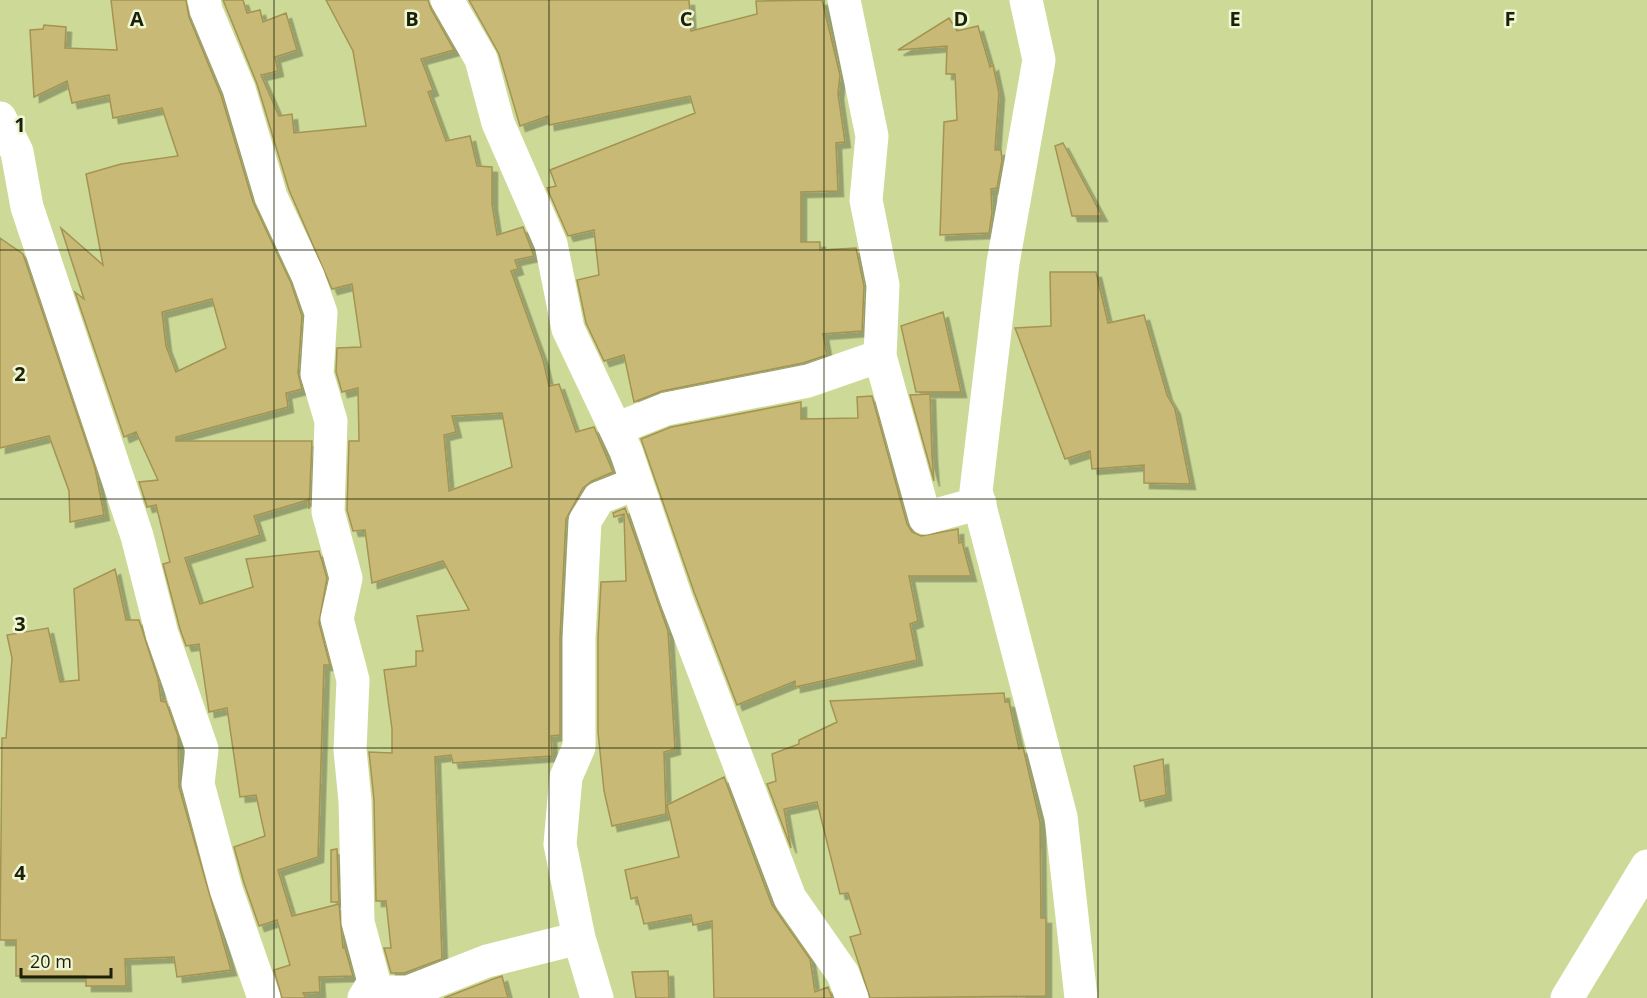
<svg xmlns="http://www.w3.org/2000/svg" width="1647" height="998" viewBox="0 0 1647 998" font-family="'Open Sans',sans-serif">
  <defs>
    <filter id="shadow"><feDropShadow dx="5.5" dy="5.5" stdDeviation="0" flood-color="#0004"/></filter>
  </defs>
  <rect width="100%" height="100%" fill="#cdda97"/>
  <path fill="#c8b976" stroke="#a39452" stroke-width="1.5" fill-rule="evenodd" filter="url(#shadow)" d="M111,0H186L189,17L221,95L253,202L291,283L302,316L298,373L302,389L286,393L288,407L176,437V441H312L309,509L308,500L254,516L260,535L185,558L200,604L253,587L246,559L319,551L327,578L319,623L330,665H324L318,857L278,870L292,916L339,904L343,948H345L353,976L319,977L320,992L303,993L306,998H282L274,970L290,965L277,920L259,926L244,883L234,847L265,836L256,795L240,797L227,708L209,712L199,644L186,646L180,629L163,564L170,562L156,505L147,507L139,482L158,480L136,432L124,437L75,292L84,299L61,228L103,265L86,174L121,164L178,156L162,108L113,118L109,95L72,103L67,81L34,97L30,30L43,29L44,25L66,27L65,48L117,50ZM212,299L226,348L176,372L166,346L162,312Z
    M223,0H243L247,13L260,10L263,22L286,13L297,50L275,57L278,71L261,75L279,116L292,114L294,133L366,126L353,51L326,0H428L431,9L454,50L421,59L433,90L428,92L446,141L470,136L477,166L492,167V204L497,235L523,227L534,256L515,260L518,269L511,271L543,360L549,386L559,384L576,432L594,427L613,472L592,481L583,488L566,519L560,637V735L551,736L552,756L453,763L451,755L435,757L442,959L404,973H391L384,948H391L386,901H376L374,800L369,752L392,753V729L384,670L416,666V651H423L417,616L469,610L443,561L372,583L365,530L353,531L347,510L349,441H359L358,388L342,392L336,372L337,348L361,347L352,284L332,289L289,190L257,84ZM502,413L512,467L449,491L444,435L456,432L452,416Z
    M469,0H689L691,31L757,14L756,1L822,0L840,75L838,94L845,142L836,143L838,191L801,192V242H820V250L856,248L864,286L862,331L823,334L827,355L803,363L662,391L634,402L624,355L604,361L586,323L577,280L599,275L594,230L568,236L547,188L556,186L550,170L695,113L690,96L549,125L548,116L520,126L499,54Z
    M949,18L957,31L978,26L990,67L993,65L999,93L995,150H1001L1002,161L997,188L991,189L992,213L989,233L940,235L944,122L957,120L955,74H946L947,46L898,50Z
    M1063,143L1102,216H1072L1055,146Z
    M0,238L23,254L95,468L104,515L70,522L69,491L49,436L0,448Z
    M1050,272H1096L1108,323L1144,315L1167,395L1175,409L1190,484L1144,483V465L1092,469L1090,451L1065,459L1015,328L1051,326Z
    M943,312L961,392H916L901,326Z
    M930,394L932,455L934,481L910,395Z
    M872,396L907,524L912,532L921,536L958,529L959,543L962,542L971,576H909L918,621L910,624L917,660L795,687V681L737,705L694,592L641,439L671,427L801,402V419L858,418L857,397Z
    M625,508L668,631L675,749L664,752L666,814L612,826L604,791L598,732V638L601,582L626,581L624,514L614,517L613,513Z
    M115,569L126,620H139L158,679L161,701L166,702L178,736L179,787L231,970L177,977L174,957L125,959L126,986H86V976H16V940H0L2,738H6L12,658L7,635L48,628L60,682L79,680L74,589Z
    M1004,693L1005,702H1009L1019,749L1023,747L1040,822L1041,918H1046V996L870,998L850,937L861,934L848,893L840,894L817,802L784,809L791,848L767,784L776,781L772,754L799,744V740L837,722L830,701Z
    M1163,759L1166,795L1140,801L1134,766Z
    M724,777L772,905L810,959L815,992L828,987L832,998H714L712,921L693,925L691,915L644,924L637,897L631,899L625,870L679,857L667,805Z
    M337,849L339,902H331V850Z
    M668,971L669,998H636L632,972Z
    M502,976L508,998H444L493,979Z"/>
  <g fill="none" stroke-linecap="round" stroke-linejoin="round">
    <path stroke="#fff" stroke-width="33" d="M204,0L206,10L239,89L271,197L308,276L321,313L317,374L331,421L328,512L346,578L337,619L353,680L350,750L355,801L358,922L374,982L364,998
      M447,0L481,59L498,123L551,244L568,329L626,451L676,598L790,898L843,974L852,998
      M844,0L872,136L866,200L883,285L880,356L925,518L980,503
      M1026,0L1039,60L1003,263L976,491L1061,817L1081,998
      M0,118L17,152L27,207L137,536L162,634L202,749L198,784L226,889L264,998
      M616,429L666,409L808,381L880,356
      M368,992H408L487,961L579,938
      M597,998L579,938L560,844L566,777L579,747V638L585,521L599,498L637,483
      M1567,998L1647,866"/>
  </g>
  <path fill="none" stroke="#1c2006" stroke-width="1.5" stroke-opacity="0.55" d="M274,0V998M549,0V998M824,0V998M1098,0V998M1372,0V998M0,250H1647M0,499H1647M0,748H1647"/>
  <g font-size="20" text-anchor="middle" font-weight="bold" fill="#1c2006" stroke="#f0f7d6" stroke-width="5" stroke-linejoin="round" paint-order="stroke">
    <text x="137" y="26">A</text>
    <text x="412" y="26">B</text>
    <text x="686" y="26">C</text>
    <text x="961" y="26">D</text>
    <text x="1235" y="26">E</text>
    <text x="1510" y="26">F</text>
    <text x="20" y="132">1</text>
    <text x="20" y="381">2</text>
    <text x="20" y="631">3</text>
    <text x="20" y="880">4</text>
  </g>
  <path d="M21 968v9h90v-9" fill="none" stroke="#1c2006" stroke-width="3"/>
  <text x="30" y="968" font-size="18" fill="#1c2006" stroke="#f0f7d6" stroke-width="4.5" paint-order="stroke">20 m</text>
</svg>
